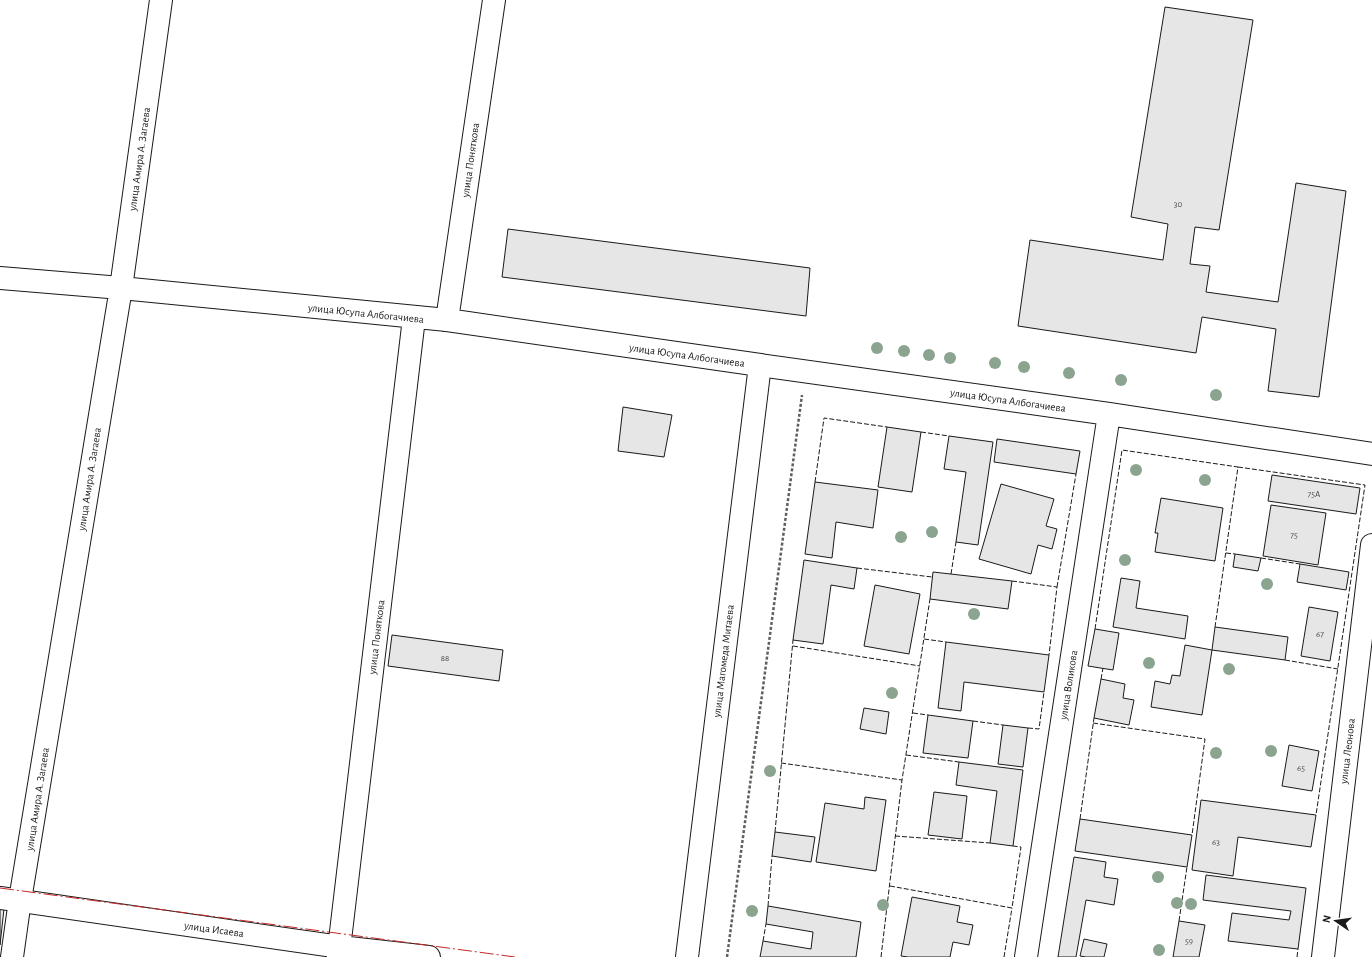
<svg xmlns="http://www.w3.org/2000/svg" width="1372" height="957" viewBox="0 0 1372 957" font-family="'Alegreya Sans',sans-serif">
  <rect width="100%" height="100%" fill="#fff"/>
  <path fill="#e6e6e6" stroke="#1a1a1a" d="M1165,7L1253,20L1219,230L1195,227L1190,264L1210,266L1206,292L1278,302L1296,183L1346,191L1319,397L1268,391L1276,329L1202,317L1196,353L1018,326L1030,240L1163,260L1168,224L1131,217Z
    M508,229L810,268L806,316L502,277Z
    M623,407L672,415L664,457L618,451Z
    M887,427L921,432L912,492L878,487Z
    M949,436L993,442L978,545L956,542L966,472L944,469Z
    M997,439L1080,451L1076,474L994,462Z
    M1272,475L1360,488L1356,514L1268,501Z
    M815,482L878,490L873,528L836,522L832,558L805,554Z
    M1001,484L1054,499L1046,526L1057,529L1052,549L1038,545L1031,574L979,559Z
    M1161,498L1223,508L1215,561L1155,552L1158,533H1155Z
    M1271,505L1326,513L1318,565L1263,556Z
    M1235,554L1261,558L1258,571L1233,567Z
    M804,560L857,568L854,589L831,585L823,644L793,640Z
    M1300,564L1349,572L1346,590L1297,582Z
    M933,572L1012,581L1008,609L930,599Z
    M1121,578L1140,581L1136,608L1188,616L1185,639L1113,627Z
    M875,585L920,594L909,654L864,646Z
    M1309,607L1338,612L1330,661L1301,656Z
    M1215,627L1288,637L1285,660L1212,650Z
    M1095,629L1119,633L1113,670L1088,666Z
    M392,635L503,650L499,681L388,666Z
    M946,642L1049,655L1044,692L964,682L961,711L938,708Z
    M1185,645L1212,650L1202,715L1151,707L1155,681L1170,684L1172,675L1180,676Z
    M1101,679L1125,684L1123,698L1134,700L1129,725L1094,718Z
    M864,708L889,712L886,734L860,729Z
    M928,715L973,721L968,758L923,753Z
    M1003,725L1028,728L1023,767L998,764Z
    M1289,745L1319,751L1312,791L1282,786Z
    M959,762L1023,770L1013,846L990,843L997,791L956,785Z
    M934,792L967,796L962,839L928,835Z
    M865,797L886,800L876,871L816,862L825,803L864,809Z
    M1201,800L1316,815L1311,847L1238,837L1233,876L1192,870Z
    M1080,819L1192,835L1187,867L1075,851Z
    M775,832L815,837L811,862L772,856Z
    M1074,857L1106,862L1104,877L1118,879L1114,905L1086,900L1076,957H1058Z
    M1206,875L1306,888L1298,949L1228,941L1232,913L1289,920L1291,911L1203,900Z
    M912,897L960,906L957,922L973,925L969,945L953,942L950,957H908L901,956Z
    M768,906L861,922L856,957H760L763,941L811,949L813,932L766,924Z
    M0,909H4L0,945Z
    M1179,921L1205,925L1199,957H1173Z
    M1084,939L1107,944L1104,957H1086L1080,956Z"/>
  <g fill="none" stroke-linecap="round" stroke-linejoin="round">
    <defs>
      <path id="street" d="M0,278L121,288L447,320
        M760,365L1109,414L1372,454
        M0,898L340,947L429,957
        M12,957L20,900L121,288L161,0
        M338,957L414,318
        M1026,957L1109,414
        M1323,957L1372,545"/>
      <path id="secondary" d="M494,0L447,320L760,365L687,957"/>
    </defs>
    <use href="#street" stroke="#1a1a1a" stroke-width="24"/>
    <use href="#secondary" stroke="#1a1a1a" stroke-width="24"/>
    <path stroke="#5f5f5f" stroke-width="2.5" stroke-dasharray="3 2" stroke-linecap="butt" d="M727,957L802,395"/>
    <use href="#street" stroke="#fff" stroke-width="22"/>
    <use href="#secondary" stroke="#fff" stroke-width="22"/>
    <path stroke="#1a1a1a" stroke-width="1" stroke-dasharray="5 2" stroke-linecap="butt" d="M921,432L949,436
      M1238,467L1365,485L1316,815
      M815,482L824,418L887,427
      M1226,553L1235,554
      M1261,558L1300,564
      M857,568L932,577
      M951,574L956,542
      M1012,581L1057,587L1049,655
      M1057,587L1076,474
      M1095,629L1122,450L1238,467L1215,627
      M924,639L946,642
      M793,646L920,666
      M1285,660L1338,669
      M1101,679L1103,668
      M913,713L928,715
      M973,721L1003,725
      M1093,723L1205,739L1192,835
      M1028,728L1039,729L1044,692
      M906,755L959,762
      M781,763L902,780
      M1080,819L1094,718
      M775,832L793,640
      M895,836L990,843
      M890,886L1012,908L1021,847L1013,846
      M768,906L772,856
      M1179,921L1187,867
      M763,941L766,924
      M881,957L902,780L930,599
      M1004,957L1012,908
      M1297,957L1298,949"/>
    <path stroke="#c62828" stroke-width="1" stroke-dasharray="14 3 2 3" stroke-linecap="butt" d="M0,888L515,957"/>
  </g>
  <g fill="#8aa48f">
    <circle cx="877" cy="348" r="6"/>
    <circle cx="904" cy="351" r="6"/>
    <circle cx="929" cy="355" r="6"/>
    <circle cx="950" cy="358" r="6"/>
    <circle cx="995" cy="363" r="6"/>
    <circle cx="1024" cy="367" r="6"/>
    <circle cx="1069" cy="373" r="6"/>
    <circle cx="1121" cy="380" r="6"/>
    <circle cx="1216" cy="395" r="6"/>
    <circle cx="1136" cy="470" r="6"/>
    <circle cx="1205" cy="480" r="6"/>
    <circle cx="932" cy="532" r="6"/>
    <circle cx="901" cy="537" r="6"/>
    <circle cx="1125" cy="560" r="6"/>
    <circle cx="1267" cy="584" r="6"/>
    <circle cx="974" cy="614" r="6"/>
    <circle cx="1149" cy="663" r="6"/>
    <circle cx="1229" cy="669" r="6"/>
    <circle cx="892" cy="693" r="6"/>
    <circle cx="1271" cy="751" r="6"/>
    <circle cx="1216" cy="753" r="6"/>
    <circle cx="770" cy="771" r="6"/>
    <circle cx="1158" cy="877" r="6"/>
    <circle cx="1177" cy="903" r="6"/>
    <circle cx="1191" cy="904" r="6"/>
    <circle cx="883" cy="905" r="6"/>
    <circle cx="752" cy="911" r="6"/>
    <circle cx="1159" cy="950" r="6"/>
  </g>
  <g text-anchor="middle" stroke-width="3" stroke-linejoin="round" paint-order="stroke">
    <g font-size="9" fill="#4d4d4d">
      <text x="1178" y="207">30</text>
      <text x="1314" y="497">75А</text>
      <text x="1294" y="538">75</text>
      <text x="1320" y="637">67</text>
      <text x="445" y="661">88</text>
      <text x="1301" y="771">65</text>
      <text x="1216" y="845">63</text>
      <text x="1189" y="944">59</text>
    </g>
    <g font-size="11" fill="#1a1a1a" stroke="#fff">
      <text transform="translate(139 159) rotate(-82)" y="4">улица Амира А. Загаева</text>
      <text transform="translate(470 160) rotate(-82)" y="4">улица Поняткова</text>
      <text transform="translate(366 313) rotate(6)" y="4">улица Юсупа Албогачиева</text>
      <text transform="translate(687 355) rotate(8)" y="4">улица Юсупа Албогачиева</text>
      <text transform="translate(1008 400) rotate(8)" y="4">улица Юсупа Албогачиева</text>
      <text transform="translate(89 479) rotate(-81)" y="4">улица Амира А. Загаева</text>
      <text transform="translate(376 637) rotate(-83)" y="4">улица Поняткова</text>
      <text transform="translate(723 661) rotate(-83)" y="4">улица Магомеда Митаева</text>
      <text transform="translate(1068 685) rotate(-81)" y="4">улица Воликова</text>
      <text transform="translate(1347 751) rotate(-83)" y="4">улица Леонова</text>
      <text transform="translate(37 799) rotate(-81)" y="4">улица Амира А. Загаева</text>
      <text transform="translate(214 929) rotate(8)" y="4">улица Исаева</text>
    </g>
  </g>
  <g transform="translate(1336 921) rotate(283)" stroke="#ffffff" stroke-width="3" paint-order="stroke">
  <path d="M0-3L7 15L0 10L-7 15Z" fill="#1a1a1a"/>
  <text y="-6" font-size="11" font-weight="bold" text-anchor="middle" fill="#1a1a1a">N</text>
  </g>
</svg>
